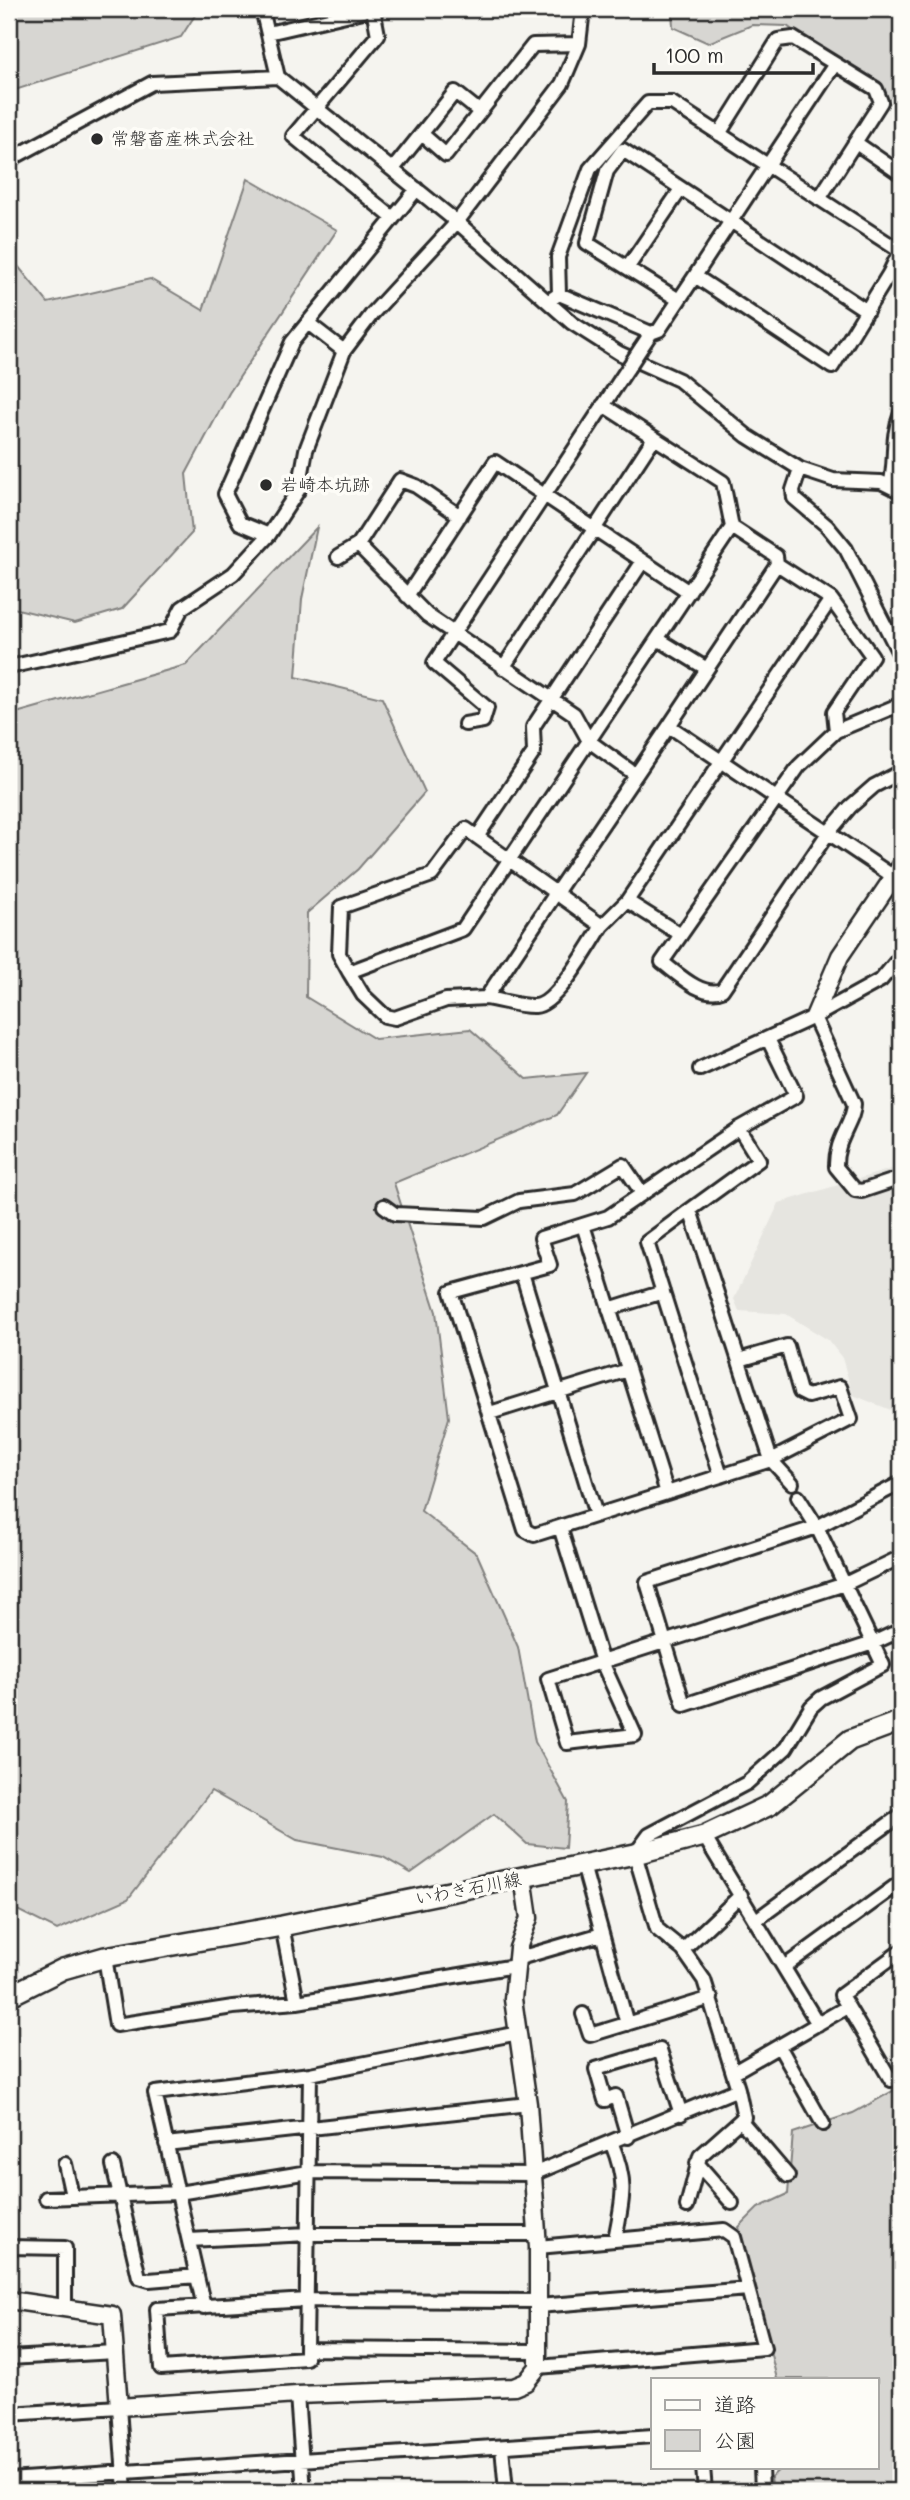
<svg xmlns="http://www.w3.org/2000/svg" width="910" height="2500" viewBox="0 0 910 2500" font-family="Mali,'Klee One',sans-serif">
  <rect width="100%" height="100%" fill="#f5f4ef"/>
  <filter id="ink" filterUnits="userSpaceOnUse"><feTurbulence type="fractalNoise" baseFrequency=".0143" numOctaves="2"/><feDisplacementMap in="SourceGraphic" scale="14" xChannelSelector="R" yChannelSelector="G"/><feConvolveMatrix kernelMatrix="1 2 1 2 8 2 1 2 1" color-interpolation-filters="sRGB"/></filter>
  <g filter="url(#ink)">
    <path fill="#e6e5e0" d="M901,1166V1414L853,1395L842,1358L828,1340L786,1314L739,1311L734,1299L779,1203Z"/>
    <path fill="#d7d6d2" stroke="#81807e" stroke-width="2" d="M9,9H199L181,37L9,92Z
      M672,9H901V111L787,26L752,25L708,43L673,27Z
      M248,179L337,230L229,393L186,474L192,533L122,609L75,623L9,607V255L48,303L150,279L203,310Z
      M317,527L302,599L296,677L382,698L425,792L358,869L307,913L306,997L375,1039L470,1029L527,1079L586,1073L557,1115L394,1183L436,1312L449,1418L421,1511L477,1554L518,1647L535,1742L568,1802L565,1848L527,1844L494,1814L411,1873L383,1857L297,1840L211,1791L128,1899L57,1930L9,1906V715L186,665Z
      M901,2078V2491H773L771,2477L782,2467H877V2379H777L739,2227L758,2208L788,2194L793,2133L853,2113L898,2088Z"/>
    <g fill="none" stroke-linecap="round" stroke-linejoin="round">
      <defs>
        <path id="minor" d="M262,9L278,77
          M373,9L378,35L293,136L393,218
          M268,33L372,9
          M422,134L446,155L533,45L579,44
          M719,134L778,40L793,38L876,89L881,102L819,199
          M856,143L901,174
          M9,160L152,83L278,77L457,222L572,323L619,353L679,380L747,436L800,469L833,480L881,482L901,492
          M393,169L455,92L480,112
          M628,267L681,189
          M559,294L558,257L590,169L648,103H672L900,251L889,274L832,367L695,276C741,205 788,135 835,64
          M553,298L559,294L651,333L641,348
          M679,300L587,243L607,171L623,150L867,311
          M308,323L344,351
          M651,333L659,330L695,276
          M603,405L723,482L732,527L776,556L777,564L831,599L872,656L834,712L836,731
          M800,469L793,490L794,498L827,526L846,549L901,657
          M890,486C897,458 890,441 901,413
          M732,527L463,929L349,972L339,954L341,907L432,875L466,829C496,850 526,872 556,893L486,998C501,1000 520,1007 535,1006C557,1005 590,944 602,926L556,893L669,726L894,877
          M269,535L240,523L225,494L292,342L417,189
          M358,545L427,615L574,714L589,741L636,775
          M338,557L358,545L400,480L416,486L460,516
          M407,596L495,462L689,592
          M658,639L707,669
          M9,667L170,631L182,608L233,574L269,535L299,489L306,450L344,351L372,314L457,222L562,84L579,44L583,9
          M503,668L654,438
          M901,704L836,731L799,766L662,962C678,974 702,998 722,990L828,833L850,807L874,786L901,772
          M465,724L483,721L487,708L434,663L628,368
          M669,726L777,564
          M477,837L534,752L533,727L643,561
          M627,901L681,935
          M602,926L627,901L831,599
          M349,972L363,995L385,1016L395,1018L446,1000L486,998
          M814,1017L854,1104C854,1123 835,1139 836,1167L855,1190L862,1191L901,1178
          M700,1069L814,1017L881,980L901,956
          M384,1206L395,1214L484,1218L519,1201L575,1194L623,1165L642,1193
          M690,1210L759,1160L739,1128
          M583,1225L667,1493
          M522,1273L596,1515
          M609,1309L663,1292
          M739,1360L787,1346L800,1392L808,1396L840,1387L851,1419L771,1460L534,1535L525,1530L451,1292L550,1265L541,1238L608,1217L739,1128L796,1096L768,1039
          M490,1413L628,1370
          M721,1476L647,1242L690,1210L771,1460L792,1483
          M901,1483L817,1527L647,1582L684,1705L873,1643L901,1630
          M560,1527L602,1662L635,1735L567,1743L548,1679L845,1584L901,1557
          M704,1836L818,2024
          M583,1865L627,2024
          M756,1920L901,1815
          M282,1926L297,2002
          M683,1950L741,1895
          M105,1957L116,2025L233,2007L297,2002L515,1966
          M516,1959L602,1934
          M784,1967L901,1882
          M583,2014L590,2035L711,1998
          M779,2046L823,2124
          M734,2072L847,2007
          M891,2080L841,1995L901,1951
          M741,2121L788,2176
          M628,2137L616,2096L605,2100L596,2069L660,2050L681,2114
          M166,2144L528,2104
          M612,2144C628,2184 623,2198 615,2239
          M697,2163L732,2203
          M65,2164L72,2196
          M113,2165L139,2277L149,2280L197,2276
          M46,2198L178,2193L309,2172L533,2174L738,2089L704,1980L683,1950L657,1929L635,1854L649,1835L747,1783L786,1748L811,1707L821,1698L883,1665L817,1527L798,1497
          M687,2206L700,2156L744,2117L738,2089
          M189,2240L308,2234H537
          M9,2247L65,2248V2307
          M538,2247L724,2230L734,2237L764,2348L538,2367
          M538,2306L748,2289
          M204,2307L155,2093L310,2074L519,2033
          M306,2349L310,2074
          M537,2351L306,2349V2358L161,2368L157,2309L307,2300L538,2301
          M9,2358L115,2352
          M297,2395L304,2491
          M9,2414L119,2407L125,2491
          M502,2447L506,2491
          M703,2467L705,2491
          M761,2467L762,2491
          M9,2480L653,2436"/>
        <path id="tertiary" d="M814,1017L840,956L901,866
          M9,2300L112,2315L119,2407L297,2395L514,2387L526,2382L538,2367V2247L528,2104L513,1999L518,1948L529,1918L523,1877"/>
        <path id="primary" d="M9,1996L63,1969L105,1957L282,1926L523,1877L635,1854L704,1836L770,1805L850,1740L901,1721"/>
      </defs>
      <use href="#minor" stroke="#2b2b2b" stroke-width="18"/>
      <use href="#tertiary" stroke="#2b2b2b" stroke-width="21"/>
      <use href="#primary" stroke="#2b2b2b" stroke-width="24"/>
      <use href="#minor" stroke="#fdfcf7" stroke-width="12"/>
      <use href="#tertiary" stroke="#fdfcf7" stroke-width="16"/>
      <use href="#primary" stroke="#fdfcf7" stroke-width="19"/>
      <defs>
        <path id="minor-bridge" d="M628,368L641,348"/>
      </defs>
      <use href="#minor-bridge" stroke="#2b2b2b" stroke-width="18" stroke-linecap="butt"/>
      <use href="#minor-bridge" stroke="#fdfcf7" stroke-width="12"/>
    </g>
  </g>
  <g fill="#2b2b2b" stroke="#fdfcf7" stroke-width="2.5">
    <circle cx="97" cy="139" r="7"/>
    <circle cx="266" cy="485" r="7"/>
  </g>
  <g text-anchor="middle" stroke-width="7" stroke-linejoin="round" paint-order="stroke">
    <g font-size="18" fill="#2b2b2b" stroke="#fdfcf7" text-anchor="start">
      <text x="111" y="145">常磐畜産株式会社</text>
      <text x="280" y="491">岩崎本坑跡</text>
    </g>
    <g font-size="18" fill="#2b2b2b" stroke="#fdfcf7">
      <text transform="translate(468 1889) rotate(-11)" y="6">いわき石川線</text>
    </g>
  </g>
  <rect width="910" height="2500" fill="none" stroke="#fdfcf7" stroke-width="35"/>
  <rect x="18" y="18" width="875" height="2465" fill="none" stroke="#2b2b2b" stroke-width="2.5" filter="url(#ink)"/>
  <rect x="651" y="2378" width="228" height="91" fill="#fdfcf7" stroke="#a9a8a5" stroke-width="2"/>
  <rect x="665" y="2400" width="35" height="10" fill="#fdfcf7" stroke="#a9a8a5" stroke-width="2"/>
  <text x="714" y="2412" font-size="21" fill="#2b2b2b">道路</text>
  <rect x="665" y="2430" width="35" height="21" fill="#d7d6d2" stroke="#a9a8a5" stroke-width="2"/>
  <text x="714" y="2448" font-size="21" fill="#2b2b2b">公園</text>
  <path d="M654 63v10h159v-10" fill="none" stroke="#2b2b2b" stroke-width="3.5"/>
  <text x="665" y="63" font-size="21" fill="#2b2b2b" stroke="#fdfcf7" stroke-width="5" paint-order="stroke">100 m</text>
</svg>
